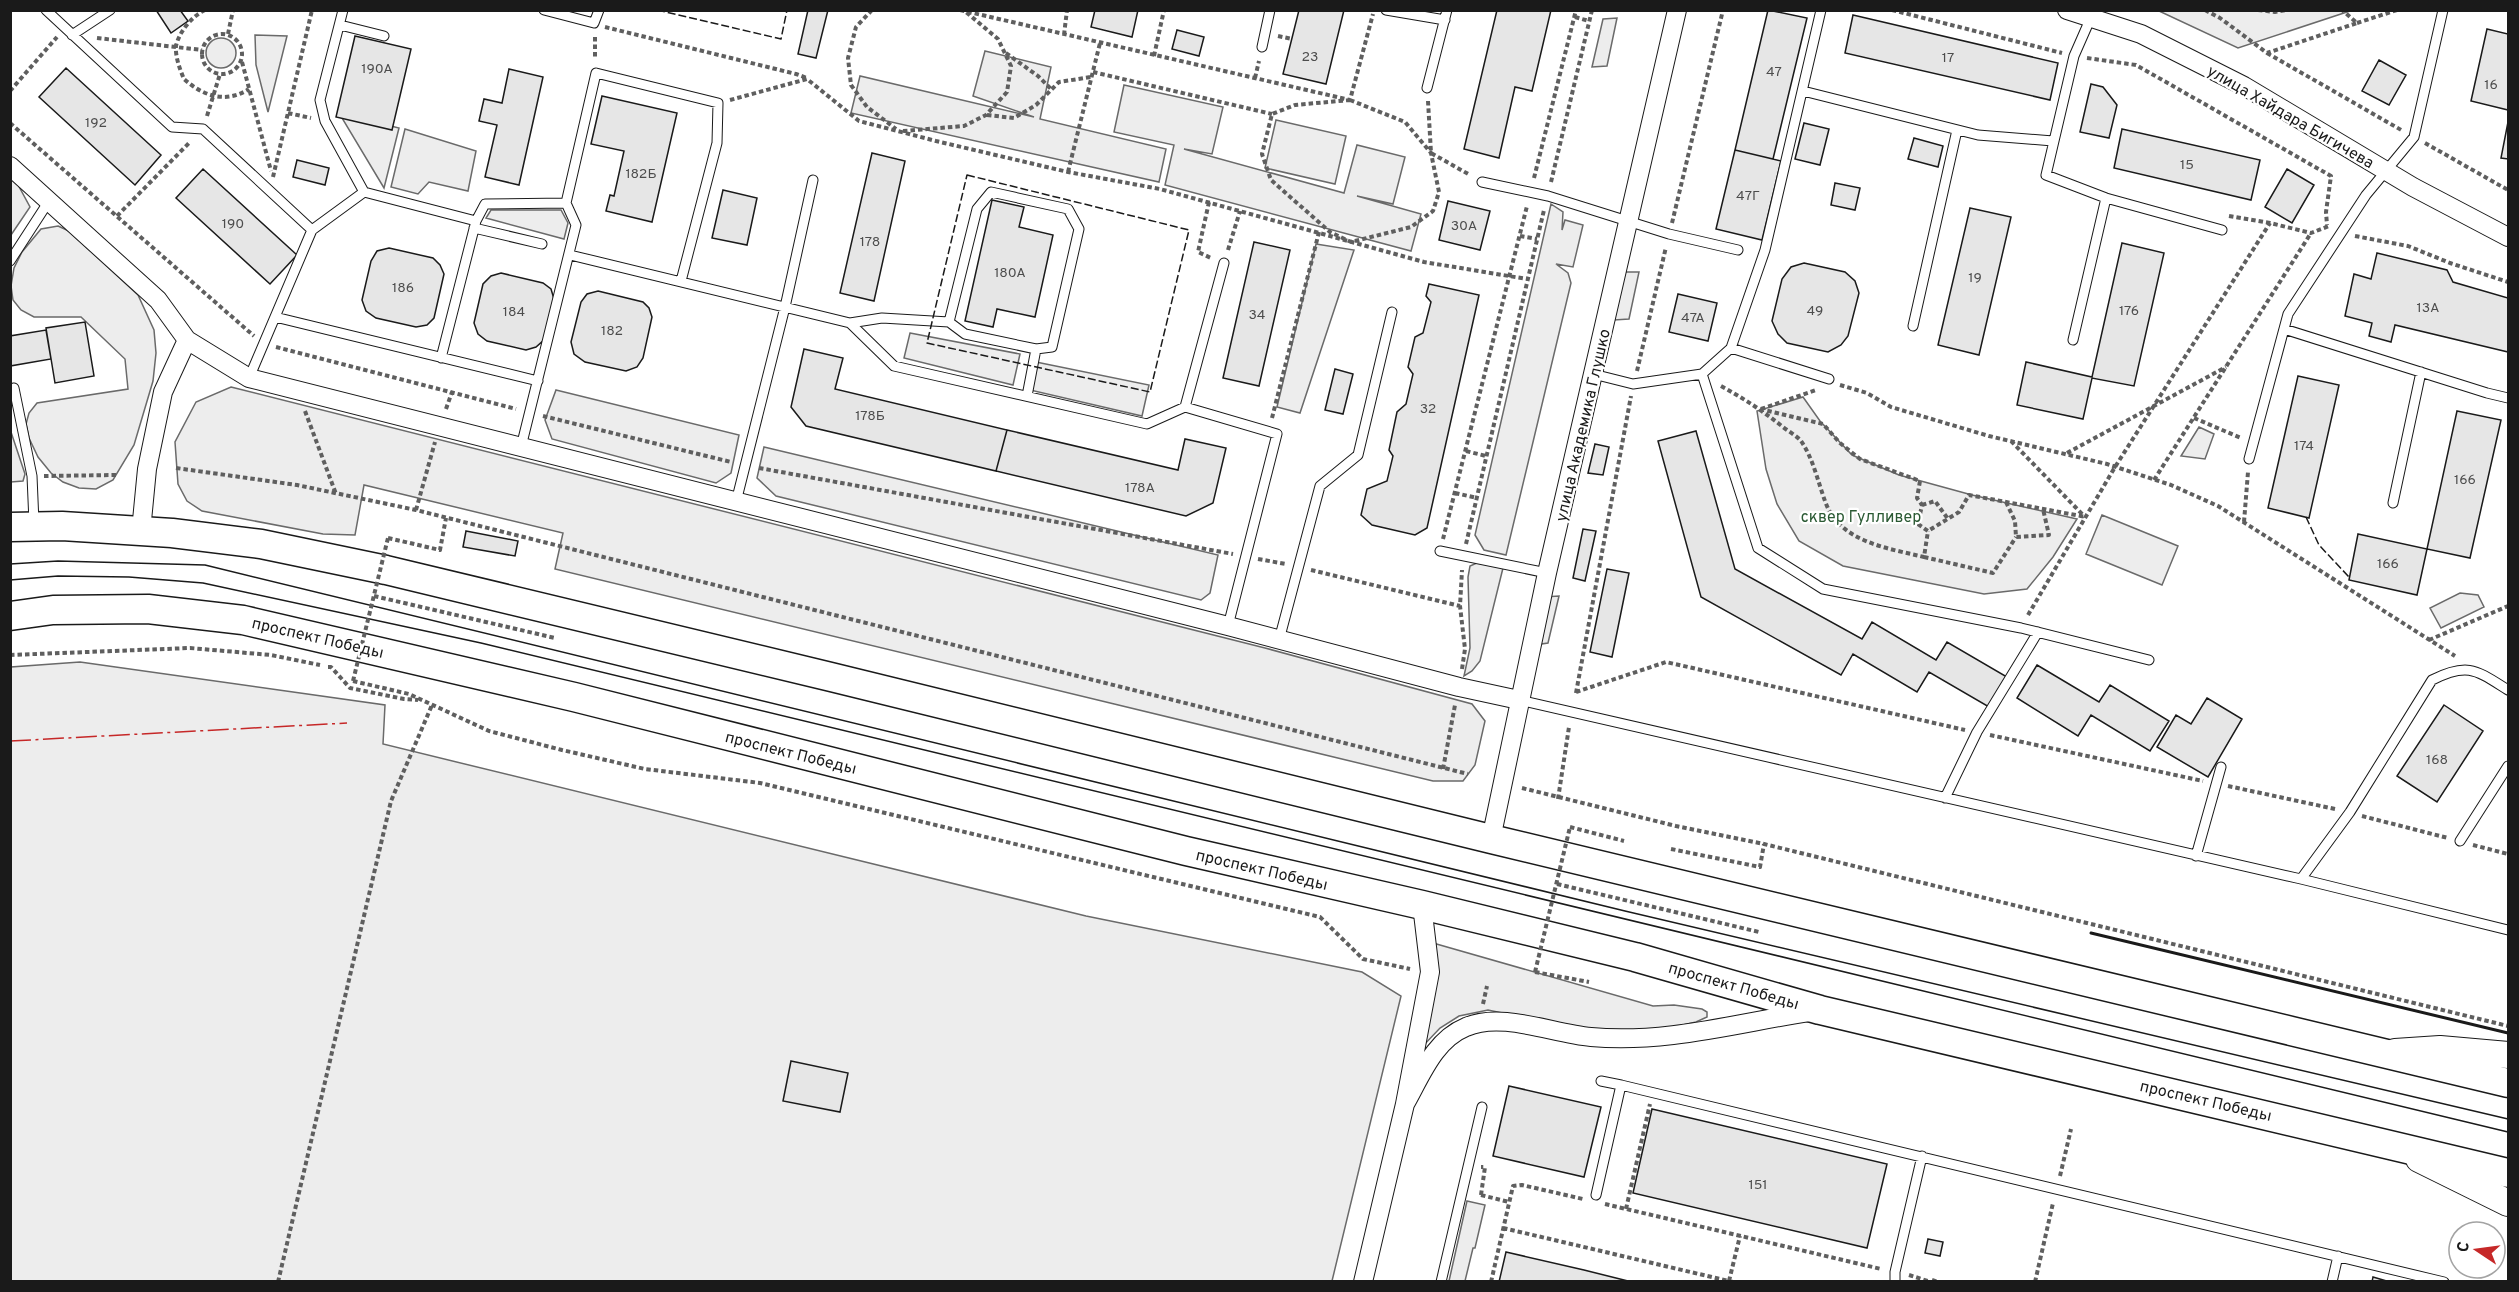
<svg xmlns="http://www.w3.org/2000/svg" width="2519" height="1292" viewBox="0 0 2519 1292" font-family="Overpass,sans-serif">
  <rect width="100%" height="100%" fill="#fff"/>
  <path fill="#ededed" stroke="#6a6a6a" stroke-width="1.5" d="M2159,11V10L2350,11L2238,48Z
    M1617,18L1607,66L1592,67L1603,19Z
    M255,35L287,36L268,112L256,65Z
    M206 53a15 15 0 1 1 30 0a15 15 0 1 1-30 0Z
    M985,51L1051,67L1040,119L1166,149L1159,182L851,113L860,76L1034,117L973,96Z
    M1124,85L1223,107L1212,154L1184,149L1344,193L1357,145L1405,157L1393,204L1357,196L1421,214L1411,251L1165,185L1174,145L1114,132Z
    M339,113L399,128L384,188Z
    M1276,120L1346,136L1335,184L1265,168Z
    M405,129L476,151L468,191L429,182L418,194L391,187Z
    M11,176L17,183L30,207L11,235Z
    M1551,204L1563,212L1562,230L1565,220L1583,225L1573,267L1556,264L1568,273L1571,283L1506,555L1484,550L1475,535Z
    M491,210H561L568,223L564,239L486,218Z
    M58,226L69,231L138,295L154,330L156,353L153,381L134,445L113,480L96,489L79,488L63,482L51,473L38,457L29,438L26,424L29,413L37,403L128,389L125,359L81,317H34L21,310L13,300L11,286L14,268L22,252L41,229Z
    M1316,244L1354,250L1300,413L1277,407Z
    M1625,272H1639L1629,319L1614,320Z
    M910,333L1020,354L1013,385L904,358Z
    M1036,362L1149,385L1142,416L1030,390Z
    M231,387L1265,648L1472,704L1485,721L1475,765L1463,781H1433L555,569L563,533L364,485L355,535L323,534L202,511L187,501L178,484L175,442L196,402Z
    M556,390L739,435L731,473L716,483L552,439L545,420Z
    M1803,397L1820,421L1852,455L1899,475L1972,495L2077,519L2053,557L2027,589L1984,594L1843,566L1799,541L1777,504L1766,469L1757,411Z
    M2199,427L2214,434L2205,459L2181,456Z
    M11,432L25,474L23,481L11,482Z
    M764,447L1218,555L1210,593L1201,600L776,496L757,478Z
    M2102,515L2178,546L2162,585L2086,554Z
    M1479,562L1503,568L1480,661L1472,671L1464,676L1470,648L1468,577L1470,566Z
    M2460,593L2478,595L2484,607L2441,628L2430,608Z
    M1559,596L1548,643L1534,645L1544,597Z
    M80,662L385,705L383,744L1086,916L1362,972L1401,996L1332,1281L11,1282V667Z
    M1433,943L1653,1006L1674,1005L1702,1009L1707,1012V1017L1696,1022L1657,1031L1625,1034L1568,1027L1488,1010L1459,1016L1440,1028L1423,1046Z
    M1467,1201L1485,1205L1475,1248H1473L1465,1281H1449Z"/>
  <path fill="#e6e6e6" stroke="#1a1a1a" stroke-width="1.5" d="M156,10H180L188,21L171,33Z
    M808,10H828L816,58L798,54Z
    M1095,10H1138L1132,37L1091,27Z
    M1299,10H1344L1326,84L1283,74Z
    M1497,10H1551L1532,91L1515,87L1499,158L1464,149Z
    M1768,10L1807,18L1773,159L1735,150Z
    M1853,15L2058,63L2050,100L1845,53Z
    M2487,29L2508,34V110L2471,101Z
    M1177,30L1204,37L1199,56L1172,49Z
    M355,36L411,49L392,130L336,117Z
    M2379,60L2406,75L2389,105L2362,91Z
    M66,68L161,155L135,185L39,97Z
    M509,69L543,77L519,185L485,177L497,125L479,121L484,99L502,103Z
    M2091,84L2103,87L2117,105L2109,138L2080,132Z
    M602,96L677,113L652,222L606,211L610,195L614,196L624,151L591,144Z
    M2508,122V159L2501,158Z
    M1804,123L1829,129L1820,165L1795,159Z
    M2122,129L2260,160L2251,200L2114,168Z
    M1914,138L1943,146L1938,167L1908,159Z
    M1735,150L1781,161L1762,240L1716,229Z
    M872,153L905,161L874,301L840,293Z
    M297,160L329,168L325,185L293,177Z
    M203,169L297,255L270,284L176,198Z
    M2287,169L2314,185L2292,223L2265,207Z
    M1835,183L1860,188L1855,210L1831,205Z
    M723,190L757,198L747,245L712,238Z
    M992,200L1024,207L1019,227L1053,235L1035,317L997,309L993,327L965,321Z
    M1448,201L1490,211L1480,250L1439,240Z
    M1970,208L2011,217L1979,355L1938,345Z
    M1254,242L1290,250L1259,386L1223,378Z
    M2122,243L2164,253L2134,386L2092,378L2083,419L2017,405L2026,362L2092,377Z
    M389,248L433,258L440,265L444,274L434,318L427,325L416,327L376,318L366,311L362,300L371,261L377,251Z
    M2377,253L2447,270L2453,282L2508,298V352L2395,325L2391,342L2369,336L2372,323L2345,316L2354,274L2371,279Z
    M1804,263L1845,272L1855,281L1859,293L1848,336L1841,345L1828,352L1787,343L1778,334L1772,321L1782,279L1791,267Z
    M501,273L543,283L551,289L554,299L545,339L536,347L526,350L487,341L478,334L474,323L483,284L491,276Z
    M1429,284L1479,295L1427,528L1415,535L1372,525L1361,515L1367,489L1387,481L1393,456L1389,450L1397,412L1406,404L1413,374L1408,367L1415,337L1423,333L1431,302L1426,296Z
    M598,291L643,302L649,308L652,317L643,358L637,367L626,371L585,362L574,354L571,342L581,302L587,294Z
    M1678,294L1717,303L1708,341L1669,332Z
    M85,322L94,376L55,383L46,328Z
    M46,330L51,359L10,366V336Z
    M804,349L843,358L835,389L1007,430L996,471L806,426L791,407Z
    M1335,369L1353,374L1343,414L1325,410Z
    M2298,376L2339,385L2309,518L2268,508Z
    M2457,411L2501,420L2470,558L2427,549Z
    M1007,430L1178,470L1185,439L1226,448L1213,503L1186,516L996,471Z
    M1696,431L1735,569L1862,639L1872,622L1936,660L1947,642L2007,677L1989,707L1929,672L1917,692L1853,654L1841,675L1701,597L1658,441Z
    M1595,444L1609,447L1603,475L1588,473Z
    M1583,529L1596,531L1585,581L1573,578Z
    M466,531L518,541L515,556L463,547Z
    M2358,534L2427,549L2417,595L2349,580Z
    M1607,569L1629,573L1612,657L1590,652Z
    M2037,665L2099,702L2110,685L2169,721L2150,751L2091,715L2078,736L2017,698Z
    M2207,698L2242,719L2208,777L2157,747L2176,715L2191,724Z
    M2444,705L2483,731L2437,802L2397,776Z
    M791,1061L848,1073L840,1112L783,1101Z
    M1509,1086L1601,1107L1584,1177L1493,1156Z
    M1652,1109L1887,1164L1867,1248L1633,1193Z
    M1928,1239L1943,1242L1940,1256L1925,1253Z
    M1506,1252L1584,1270L1632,1282H1499Z
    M2373,1277L2390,1282H2372Z"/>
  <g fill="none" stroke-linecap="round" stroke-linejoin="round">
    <defs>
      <path id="service" d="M46,10L172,127L203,129L312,230L249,378
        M343,10L320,100L325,121L364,192
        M544,10L594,23L599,10
        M1386,10L1445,20
        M2092,15L2074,56L2046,175L2106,198L2222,230
        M340,25L384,36
        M72,35L110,10
        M1262,47L1270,10
        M1427,88L1447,10
        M1803,91L1978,135L2053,141
        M1482,182L1548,196L1669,234L1738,250
        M474,228L542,244
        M312,230L364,192L476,221L485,204L566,203L596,73L718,103L717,143L681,281
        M570,255L850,323L894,366L1147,424L1185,407L1277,434L1228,626
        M10,261L49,201
        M275,317L538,381
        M850,323L882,318L949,322
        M1913,326L1957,130
        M2284,329L2487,393L2508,398
        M2073,340L2106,198
        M1731,348L1829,379
        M441,358L476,221
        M1593,374L1633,384L1702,374L1731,348L1765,250L1821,10
        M1702,374L1758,548L1823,589L2021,628L2149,660
        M14,388L32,476L34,523
        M1027,396L1036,349L1052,347L1079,229L1068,209L991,192L977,209L949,322L965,334L1036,349
        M1185,407L1224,263
        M521,447L576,225L566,203
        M2249,459L2288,314L2366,195L2414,137L2443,10
        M736,502L785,307L813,180
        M2393,503L2421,372
        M1440,551L1547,573
        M1279,640L1320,486L1358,455L1392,312
        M1519,700L2301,879L2508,930
        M1945,798L1977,732L2038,632
        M2460,841L2508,766
        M2196,856L2221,767
        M2301,879L2350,812L2432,680C2468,662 2476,670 2508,690
        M1601,1081L1621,1085
        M1596,1195L1621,1085L2444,1282
        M1441,1282L1482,1107
        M1895,1282V1272L1922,1156
        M2332,1282L2338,1256"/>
      <path id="minor" d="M2067,10L2141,34L2244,86L2413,187L2508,237
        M10,166L158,300L187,340L249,378L1228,626L1459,687L1519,700
        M141,531L147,469L163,392L187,340
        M1491,839L1547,573L1677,10
        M1405,1104C1421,1076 1434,1040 1466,1027C1502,1011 1553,1034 1591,1037C1664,1044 1738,1023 1809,1012
        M1363,1282L1405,1104L1430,972L1422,905"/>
      <path id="secondary" d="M2395,1052L2440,1049L2508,1055
        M2419,1159L2508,1203"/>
      <path id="primary" d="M10,527L62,526L172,533L261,544L386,570L831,677L1491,839L2508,1083
        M10,616L53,610L148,609L243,620L574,697L1186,851L1422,905L1635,957L1820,1010L2508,1173"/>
    </defs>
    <use href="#service" stroke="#1a1a1a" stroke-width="11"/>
    <use href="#minor" stroke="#1a1a1a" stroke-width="20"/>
    <use href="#secondary" stroke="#1a1a1a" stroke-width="28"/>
    <use href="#primary" stroke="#1a1a1a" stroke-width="31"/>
    <path stroke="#5f5f5f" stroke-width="4" stroke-dasharray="4.5 3" stroke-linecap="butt" d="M205,10C192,16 179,32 176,46C175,56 180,70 184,79C203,96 226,104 249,89
      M872,10L856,27L848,58L851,85L867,107L896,129
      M960,10L1350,100L1373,14
      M1892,10L2062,53
      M2205,10L2220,18L2267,53L2357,23L2342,10
      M2258,10L2275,12L2287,10
      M1575,17L1589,21
      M2357,23L2397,10
      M605,27L796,74L807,78
      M202 54a20 20 0 1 1 40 0a20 20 0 1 1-40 0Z
      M228,34L233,10
      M1064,35L1067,10
      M1278,36L1292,39
      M595,37V59
      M97,38L202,50
      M1006,53L1038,76L1052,90
      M2267,53L2403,131
      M1154,56L1164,10
      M2087,58L2136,65L2331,176L2326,212L2327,225
      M242,62L271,171
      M1093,72L1272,114
      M1255,78L1259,61
      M10,91L57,37
      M730,100L807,79L859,121L936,141L1068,172L1160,189L1424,262L1527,279
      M1350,100L1405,122L1431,153L1439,192L1433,211L1411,227L1351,242L1330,232L1271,180L1262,154L1272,114L1295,105Z
      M1428,101L1431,153L1470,175
      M288,113L311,118
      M987,115L1014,118L1036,105L1059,82L1091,77
      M207,116L220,74
      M10,123L254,336
      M903,131L964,126L986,115L1007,92L1011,66L998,39L966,12
      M2425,143L2508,190
      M1068,172L1100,43
      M273,177L312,10
      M1534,178L1576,10
      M1551,182L1592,10
      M1209,202L1198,252L1211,258
      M117,216L190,142
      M2229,216L2270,223L2311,233L2329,226
      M1672,223L1723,10
      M1520,236L1537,239
      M2355,236L2408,246L2450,263L2508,282
      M1228,250L1240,211
      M276,347L516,409
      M1637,371L1666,247
      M1840,385L1867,393L1891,407L1989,436L2107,464L2171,485L2218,506L2455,656
      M1721,386C1743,398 1763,411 1783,427C1788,431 1797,436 1801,441C1813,458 1818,482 1825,501C1839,542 1887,548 1924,557L1928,531
      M446,409L452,392
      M1760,409L1823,424L1840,443L1860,459L1920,481L1917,498L1922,505L1918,524L1928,531L1959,512L1969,495L2086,517
      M1761,409L1816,390
      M305,411L336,494
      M543,416L731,462
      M1272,418L1319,232
      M2194,418L2241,438
      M2011,441L2085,517
      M1466,451L1486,456
      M2067,453L2226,367
      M176,468L297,485L416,510L1468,774
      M759,468L1233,554
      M44,476L116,475
      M2154,480L2311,233
      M1455,493L1477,498
      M2006,502L2015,521L2016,537L2049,535L2043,509
      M1922,505L1935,501L1948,519
      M416,510L435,442
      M2244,522L2248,472
      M388,538L440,550L446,518
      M1443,539L1527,206
      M1466,544L1544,210
      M1924,557L1993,573L2016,537
      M1258,559L1286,564
      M1311,570L1460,606
      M374,596L555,638
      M2028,615L2115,467L2270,223
      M2429,640L2508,606
      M10,655L190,648L271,655L320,665
      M328,667H331L350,688L404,699L418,700
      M1462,669L1465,649L1460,606L1462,570
      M353,681L409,694L489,731L562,750L645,769L760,783L1320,917L1363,959L1410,969
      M1576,692L1666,662L1965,730
      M1576,693L1631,396
      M1990,735L2203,781
      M1443,769L1455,705
      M2228,786L2335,809
      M1522,788L1676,826L1764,844L2508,1026
      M1558,799L1569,727
      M2362,816L2448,838
      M1570,827L1624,841
      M2473,845L2508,854
      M1671,849L1760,867L1764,844
      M1557,884L1759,932
      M1535,972L1589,982
      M1483,1004L1487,986
      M2060,1176L2071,1129
      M1481,1195L1485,1167H1481
      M1481,1195L1509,1202
      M1605,1204L1881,1269
      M1626,1209L1650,1104
      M1503,1228L1733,1282
      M1909,1275L1931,1282
      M1932,1280L1938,1282
      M1729,1281L1740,1236
      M278,1282L391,801L432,705
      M1491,1282L1513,1186L1522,1185L1583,1199
      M2035,1282L2053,1203"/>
    <use href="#service" stroke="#fff" stroke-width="9"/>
    <use href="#minor" stroke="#fff" stroke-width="18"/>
    <use href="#secondary" stroke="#fff" stroke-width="26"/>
    <use href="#primary" stroke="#fff" stroke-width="28"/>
    <path stroke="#1a1a1a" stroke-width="1.5" d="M10,564L58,561L205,565L1625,911L2508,1119
      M10,580L58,576L129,577L203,583L481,643L2508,1132"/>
    <path stroke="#5f5f5f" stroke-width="4" stroke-dasharray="4.5 3" stroke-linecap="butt" d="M353,681L388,538
      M1535,972L1570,827"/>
    <path stroke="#1a1a1a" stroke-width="1.5" stroke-dasharray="8 3" stroke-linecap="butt" d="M657,10L781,39L787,10
      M967,175L1189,230L1150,392L927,343Z
      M2306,517L2319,545L2349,577"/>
    <path stroke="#1a1a1a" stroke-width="3" d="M2091,933L2508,1033"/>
    <path stroke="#c62828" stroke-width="1.5" stroke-dasharray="21 4.5 3 4.5" stroke-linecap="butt" d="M10,741L347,723"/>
  </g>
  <g text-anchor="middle" stroke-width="4.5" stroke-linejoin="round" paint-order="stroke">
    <g font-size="14" fill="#4d4d4d">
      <text x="1310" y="61">23</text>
      <text x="1948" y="62">17</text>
      <text x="377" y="73">190А</text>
      <text x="1774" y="76">47</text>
      <text x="2491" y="89">16</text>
      <text x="96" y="127">192</text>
      <text x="2187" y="169">15</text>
      <text x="641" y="178">182Б</text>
      <text x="1748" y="200">47Г</text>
      <text x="233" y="228">190</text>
      <text x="1464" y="230">30А</text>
      <text x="870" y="246">178</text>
      <text x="1010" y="277">180А</text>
      <text x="1975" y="282">19</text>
      <text x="403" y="292">186</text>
      <text x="2428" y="312">13А</text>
      <text x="1815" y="315">49</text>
      <text x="2129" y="315">176</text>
      <text x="514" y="316">184</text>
      <text x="1257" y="319">34</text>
      <text x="1693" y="322">47А</text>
      <text x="612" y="335">182</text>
      <text x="1428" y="413">32</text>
      <text x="870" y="420">178Б</text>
      <text x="2304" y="450">174</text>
      <text x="2465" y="484">166</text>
      <text x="1140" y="492">178А</text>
      <text x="2388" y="568">166</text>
      <text x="2437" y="764">168</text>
      <text x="1758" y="1189">151</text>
    </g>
    <g font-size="16" fill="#1a1a1a" stroke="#fff">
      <text transform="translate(2291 116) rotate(30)" y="6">улица Хайдара Бигичева</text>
      <text transform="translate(1582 425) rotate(-77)" y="6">улица Академика Глушко</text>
      <text transform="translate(318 637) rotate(13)" y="6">проспект Победы</text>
      <text transform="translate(791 752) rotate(14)" y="6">проспект Победы</text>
      <text transform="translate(1262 869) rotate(13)" y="6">проспект Победы</text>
      <text transform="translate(1734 985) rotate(16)" y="6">проспект Победы</text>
      <text transform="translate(2206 1100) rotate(13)" y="6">проспект Победы</text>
    </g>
    <g font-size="16" fill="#2b5a34" stroke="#fff">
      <text x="1861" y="522">сквер Гулливер</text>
    </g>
  </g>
  <rect width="2519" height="1292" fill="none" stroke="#1a1a1a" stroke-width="24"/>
  <g transform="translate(2477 1250) rotate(283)"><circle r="28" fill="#ffffff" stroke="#a3a3a3" stroke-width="1.5"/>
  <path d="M0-4.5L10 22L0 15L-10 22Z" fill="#c62828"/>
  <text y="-9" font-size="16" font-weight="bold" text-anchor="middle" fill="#1a1a1a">С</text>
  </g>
</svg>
